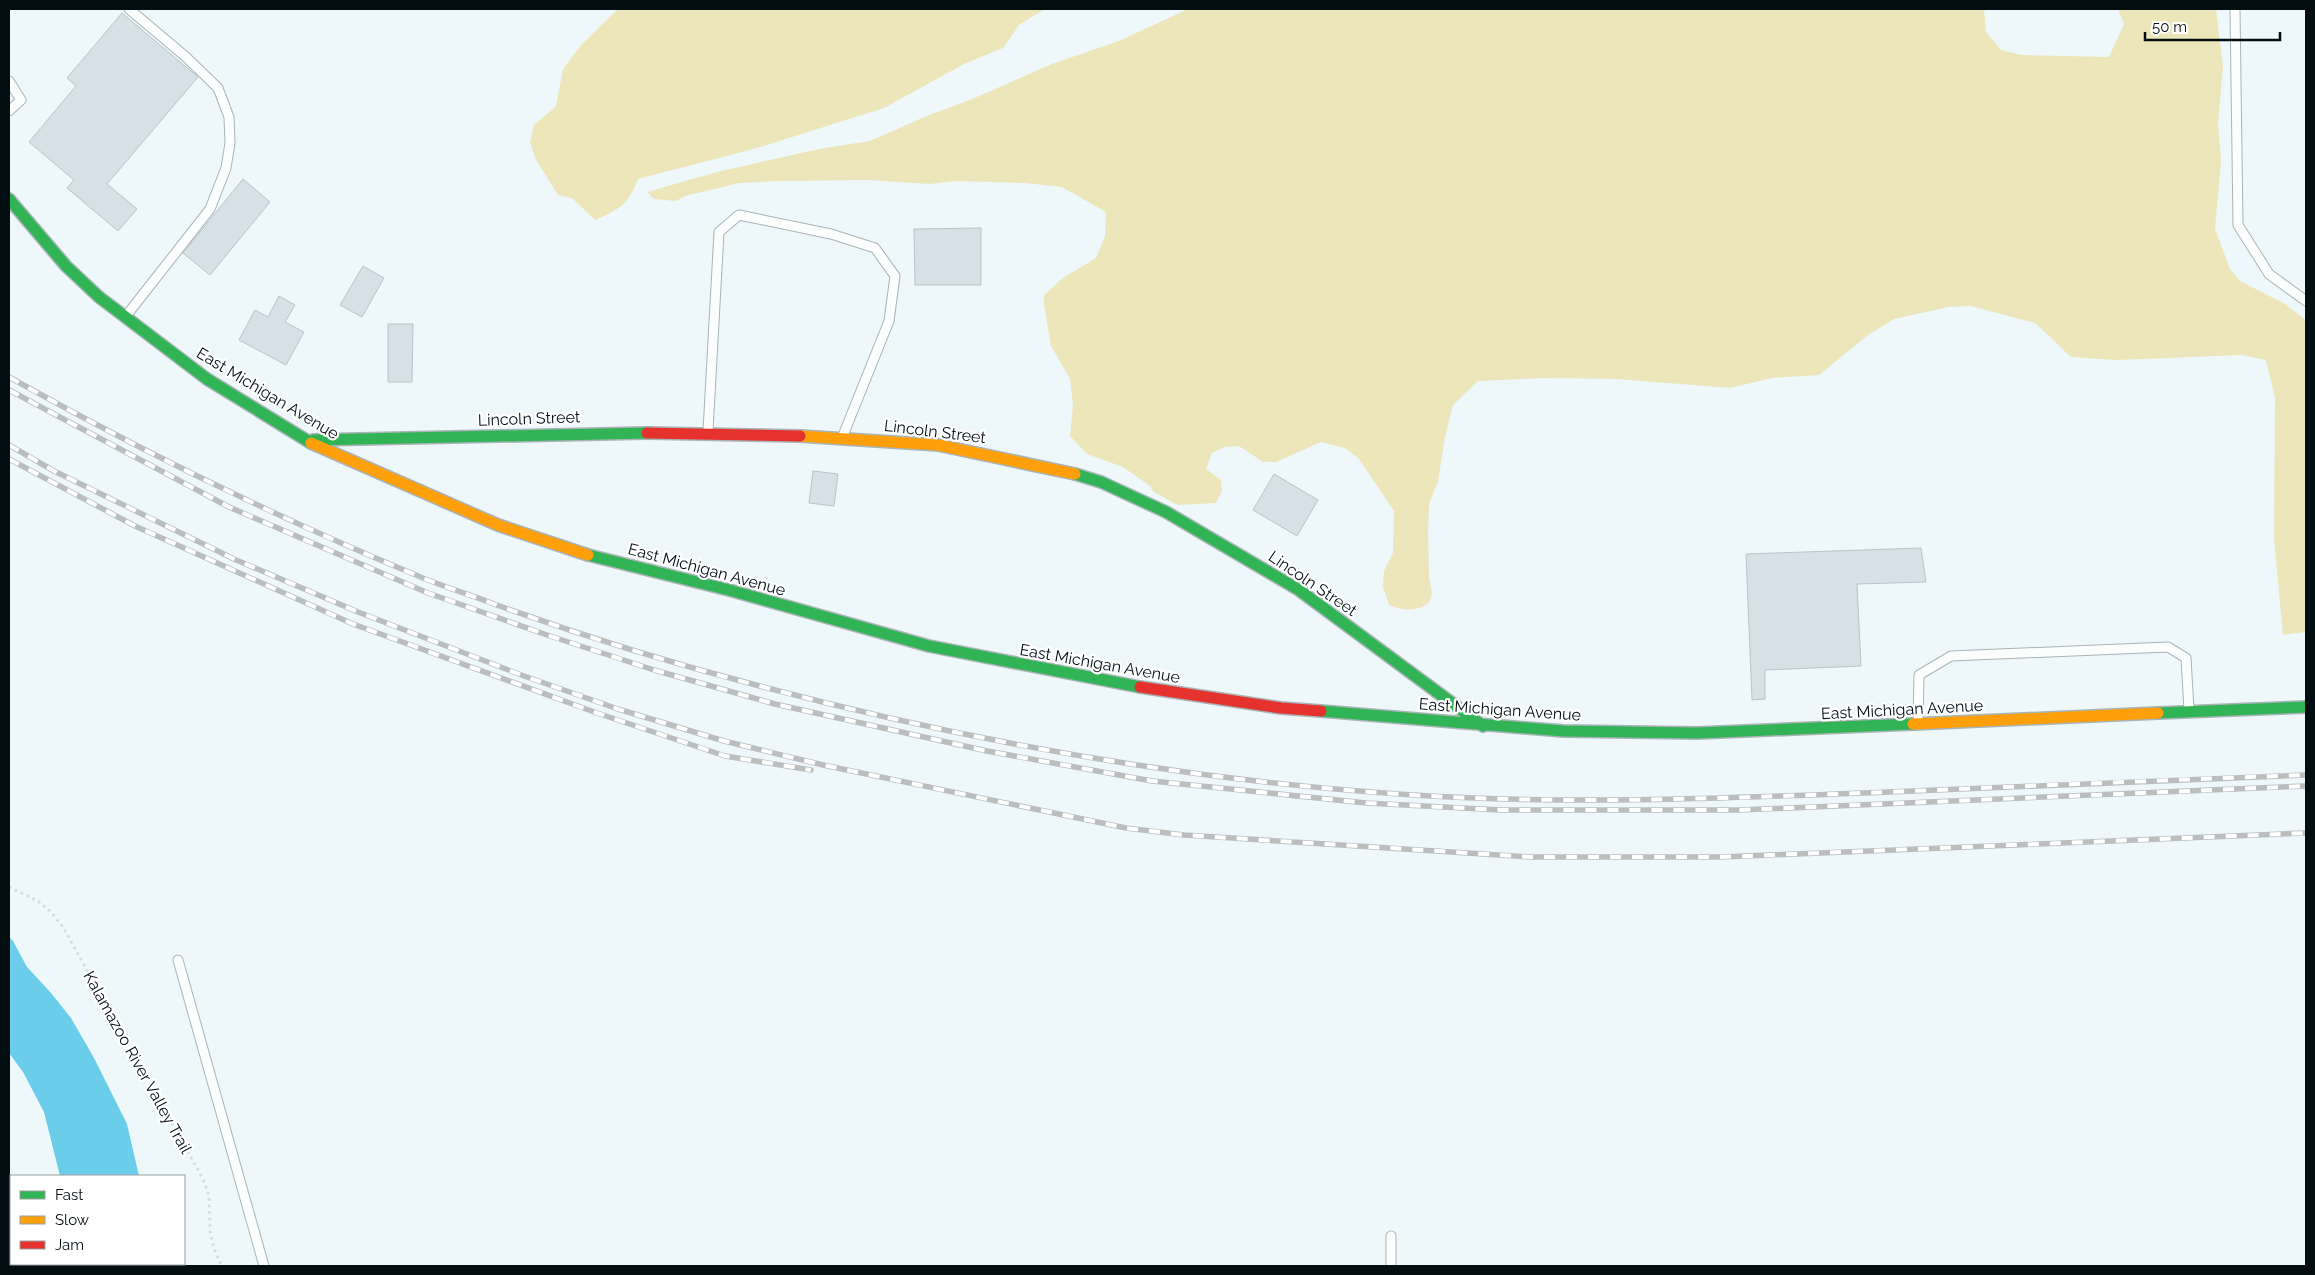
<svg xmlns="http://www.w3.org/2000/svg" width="2315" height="1275" viewBox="0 0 2315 1275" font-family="Raleway,sans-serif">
  <rect width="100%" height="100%" fill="#eef7fa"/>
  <path fill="#ede6ba" d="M618,9H1045L1019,25L1003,48L964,64L884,108L757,148L638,179C628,205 620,209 595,220L572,198L558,195L535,158L530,142L534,125L556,106L563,69L581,45Z
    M1188,9H1984L1986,32L2001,50L2022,55L2109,57L2124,24L2118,9H2216L2223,66L2218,123L2221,161L2215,229L2230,269L2240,281L2285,304L2306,320V632L2283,635L2274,538L2275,398L2266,360L2241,355L2116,360L2071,357L2035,323L1971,306L1948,307L1894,319L1868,335L1819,375L1772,378L1730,388L1617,379L1543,378L1478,381L1453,405L1445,437L1438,481L1429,504L1428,530L1429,577L1432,593L1429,603C1415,612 1405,611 1389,605L1383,587L1384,571L1393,553L1394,511L1359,459L1345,448L1321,442L1276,462H1263L1239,446L1224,447L1212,453L1206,469L1221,480L1222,491L1216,503L1178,505L1154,492L1150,486L1123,467L1087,454L1070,436L1073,405L1070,379L1051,346L1044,305V295L1063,278L1096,258L1105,236L1106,212L1062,187L1025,183L956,181L930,184L868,180L776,181L739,183L685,196L676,201L654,199L647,192L717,172L819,149L870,141L929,115L970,100L1052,64L1119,41Z"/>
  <path fill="#6aceea" d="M9,937L13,941L27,967L51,993L71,1018L94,1058L127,1124L139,1176H60L44,1112L23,1072L9,1053Z
    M68,1264H169V1266H68Z"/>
  <path fill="#d5e1e6" stroke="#bac4c7" d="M122,13L198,77L107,184L137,209L118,231L67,188L74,180L29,142L76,86L67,78Z
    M243,179L270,202L210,275L183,253Z
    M981,228V285H915L914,229Z
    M363,266L384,278L362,317L340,305Z
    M279,296L295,305L285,322L304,332L286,365L239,340L255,310L268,317Z
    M388,324H413L412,382H388Z
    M813,471L838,474L834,506L809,503Z
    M1274,474L1318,500L1297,536L1253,510Z
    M1921,548L1926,582L1857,584L1861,666L1765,670V699L1752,700L1746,554Z"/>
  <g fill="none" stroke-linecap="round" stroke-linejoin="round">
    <defs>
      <path id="lane" d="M2235,9L2238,225L2269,274L2306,301
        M9,81L21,100L9,111
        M126,316L210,209L226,168L230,143L229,117L218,88L186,57L129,9
        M708,431L719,232L739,215L831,234L875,248L895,276L889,321L842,438
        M1918,722L1919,675L1951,656L2168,647L2186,658L2189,710
        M178,960L264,1266
        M1391,1266V1236"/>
      <path id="fast" d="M9,199L66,266L99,297L207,379L311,443
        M313,440L647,433
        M1075,474L1101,482L1166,512L1299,590L1483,726
        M588,555L729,590L929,646L1140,687
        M1321,711L1563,731L1697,733L1913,724
        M2158,713L2306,707"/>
      <path id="slow" d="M800,436L938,445L1075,474
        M311,443L498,525L588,555
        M1913,724L2158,713"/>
      <path id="jam" d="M647,433L800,436
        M1140,687L1281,708L1321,711"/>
    </defs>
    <use href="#lane" stroke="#a9b4b7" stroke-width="11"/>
    <use href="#fast" stroke="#a9b4b7" stroke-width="14"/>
    <use href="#slow" stroke="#a9b4b7" stroke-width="14"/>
    <use href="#jam" stroke="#a9b4b7" stroke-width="14"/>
    <path stroke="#d8dbdb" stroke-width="3" stroke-dasharray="2.5 4" stroke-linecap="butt" d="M9,887L38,901L51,912L63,927L203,1179L209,1196L210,1231L214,1249L222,1266"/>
    <use href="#lane" stroke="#fcfefe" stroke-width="9"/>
    <use href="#fast" stroke="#30b455" stroke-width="11"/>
    <use href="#slow" stroke="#ff9f0a" stroke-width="11"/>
    <use href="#jam" stroke="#e5322d" stroke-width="11"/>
    <defs>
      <path id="rail" d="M9,377C141,451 276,517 416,575C441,586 468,594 494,604C580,635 667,662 756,685C971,742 1191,781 1413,795C1572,805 1731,798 1889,792C2028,786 2167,780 2306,775
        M9,390L229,507L428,593L547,635L654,670L775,704L987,751L1152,781L1366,803L1501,810H1740L2306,786
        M9,445L54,471L234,559L358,612L524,676L618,709L724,741L823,765L1126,828L1184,835L1531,857H1721L2306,833
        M9,459L135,526L353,624L597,713L725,756L811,770"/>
    </defs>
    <use href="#rail" stroke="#bbbebf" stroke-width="5.5"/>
    <use href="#rail" stroke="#fff" stroke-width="4" stroke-dasharray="11" stroke-linecap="butt"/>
  </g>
  <g text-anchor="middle" stroke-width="4.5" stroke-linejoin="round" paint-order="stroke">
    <g font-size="16" fill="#030e12" stroke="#fff">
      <text transform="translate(268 393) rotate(31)" y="6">East Michigan Avenue</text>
      <text transform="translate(529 418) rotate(-2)" y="6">Lincoln Street</text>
      <text transform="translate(935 431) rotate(7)" y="6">Lincoln Street</text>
      <text transform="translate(707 569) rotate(15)" y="6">East Michigan Avenue</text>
      <text transform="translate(1313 583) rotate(34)" y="6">Lincoln Street</text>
      <text transform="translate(1100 663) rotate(10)" y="6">East Michigan Avenue</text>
      <text transform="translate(1500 709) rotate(4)" y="6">East Michigan Avenue</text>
      <text transform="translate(1902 709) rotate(-3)" y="6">East Michigan Avenue</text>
      <text transform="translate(138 1062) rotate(61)" y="6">Kalamazoo River Valley Trail</text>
    </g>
  </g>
  <rect width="2315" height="1275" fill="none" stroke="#030e12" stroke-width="20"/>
  <rect x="10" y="1175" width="175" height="90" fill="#ffffff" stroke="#9a9fa0"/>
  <rect x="20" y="1191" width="25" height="8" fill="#30b455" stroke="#9a9fa0"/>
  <text x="55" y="1200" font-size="15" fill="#030e12">Fast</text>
  <rect x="20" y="1216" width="25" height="8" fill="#ff9f0a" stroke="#9a9fa0"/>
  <text x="55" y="1225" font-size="15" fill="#030e12">Slow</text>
  <rect x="20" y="1241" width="25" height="8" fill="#e5322d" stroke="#9a9fa0"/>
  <text x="55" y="1250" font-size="15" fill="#030e12">Jam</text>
  <path d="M2145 32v8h135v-8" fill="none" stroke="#030e12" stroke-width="2.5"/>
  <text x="2152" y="32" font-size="15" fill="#030e12" stroke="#ffffff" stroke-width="4" paint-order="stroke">50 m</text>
</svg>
